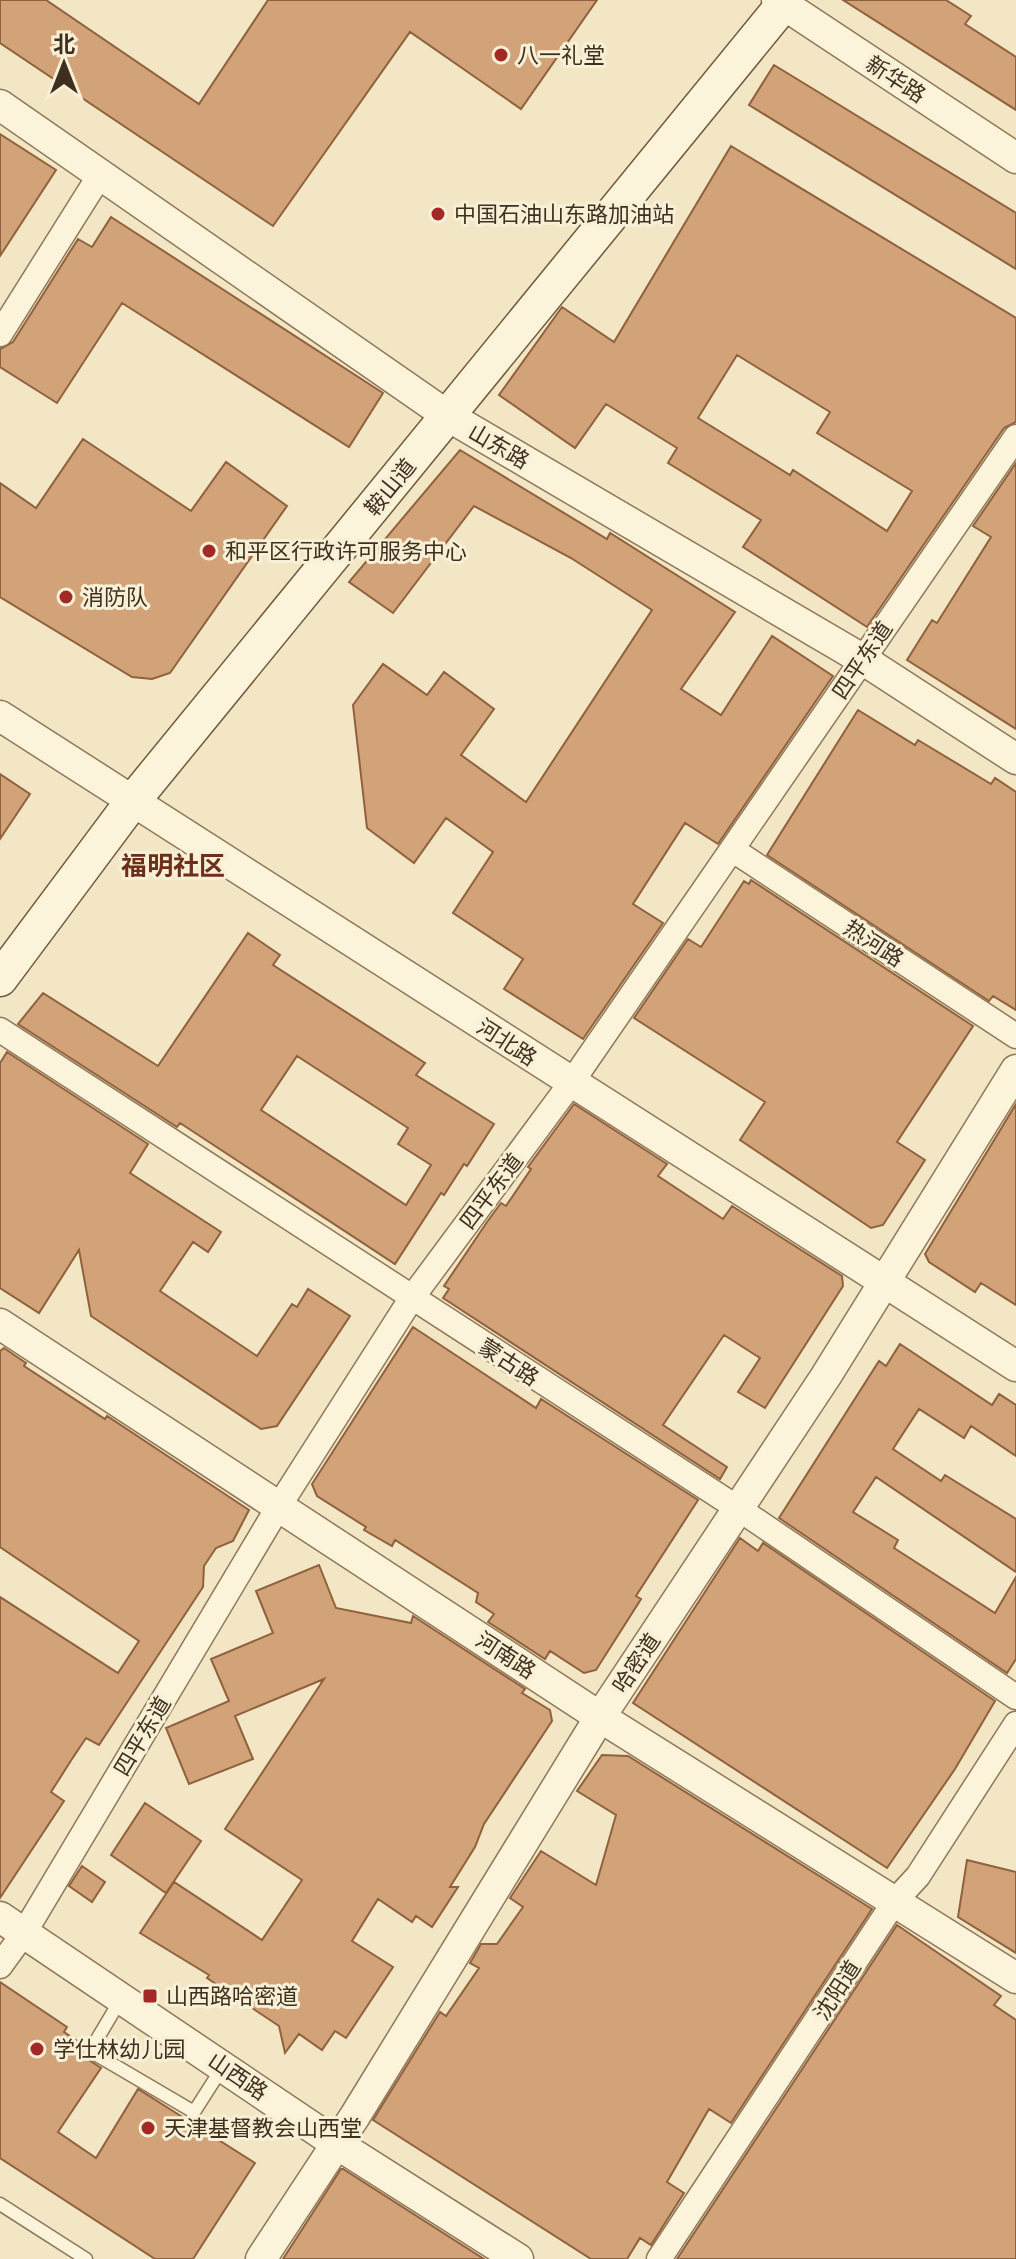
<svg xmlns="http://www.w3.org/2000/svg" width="1016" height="2259" viewBox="0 0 1016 2259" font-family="'Source Serif 4','Noto Sans SC',serif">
  <rect width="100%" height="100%" fill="#f2e6c5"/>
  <path fill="#d2a278" stroke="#90613d" stroke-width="2" fill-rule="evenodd" d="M0,0H46L199,104L268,0H597L521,109L410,32L273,226L0,43Z
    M843,0H946L971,16L965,24L1016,57V110Z
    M774,65L1016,213V269L749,105Z
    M0,134L56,170L0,256Z
    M731,146L1016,318V422L1004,428L867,627L743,547L761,520L668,463L677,448L606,404L575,448L499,395L562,307L614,342ZM737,355L830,412L817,433L912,491L887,531L793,470L790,475L698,418Z
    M111,217L383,393L349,447L122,303L57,403L0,367V349L13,342L78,239L92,247Z
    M83,439L191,511L226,462L287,506L170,673L152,679L132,677L0,597V483L36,508Z
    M460,450L607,539L610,533L735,612L681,689L721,715L772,636L833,676L718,844L685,823L633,904L663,923L583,1039L504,989L523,959L453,913L493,852L446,818L414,863L367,828L353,705L383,664L427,695L444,672L494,709L461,755L526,802L652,610L571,558L474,506L393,613L349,582Z
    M1016,463V729L907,660L932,620L937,623L991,537L973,526Z
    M858,710L915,745L918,740L991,784L995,778L1016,792V1010L993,996L989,1001L767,855Z
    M0,774L30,794L0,839Z
    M751,880L973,1026L897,1142L925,1160L883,1225L871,1228L740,1140L765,1102L634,1018L688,939L701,947L744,881L749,884Z
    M248,933L280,955L273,965L425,1063L416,1075L494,1124L467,1166L464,1164L444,1195L441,1193L395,1264L180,1123L177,1127L18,1024L43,993L158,1066ZM297,1056L408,1128L398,1144L431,1165L406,1205L261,1110Z
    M7,1052L148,1144L130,1173L221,1232L208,1252L193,1242L160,1291L257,1356L292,1304L297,1307L308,1289L350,1316L277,1426L261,1429L91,1316L79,1250L39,1313L0,1288V1063Z
    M574,1104L667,1164L658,1176L723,1219L732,1206L842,1276L843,1286L765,1408L738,1392L760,1358L724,1335L663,1425L727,1467L720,1479L443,1298L449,1289L444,1286L487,1222L501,1203L506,1206L531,1169L528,1167Z
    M1016,1104V1305L981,1283L975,1292L929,1262L925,1254Z
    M413,1327L536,1408L541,1399L698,1500L636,1596L641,1599L596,1670L584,1673L550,1651L545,1659L488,1622L494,1614L476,1602L478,1593L395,1540L392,1546L364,1530L366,1527L317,1496L312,1484Z
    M900,1344L992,1405L999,1394L1016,1405V1456L971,1426L964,1438L919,1409L893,1449L941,1481L945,1475L1016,1519V1572L876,1477L853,1512L898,1540L894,1548L995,1613L1016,1577V1659L1007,1673L779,1518L879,1361L886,1366Z
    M4,1348L26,1363L24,1366L105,1419L107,1416L249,1510L233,1541L216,1548L204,1566L203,1587L99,1745L86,1738L72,1759L51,1792L64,1801L0,1898V1597L118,1673L139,1641L0,1547V1351Z
    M740,1538L758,1551L763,1543L995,1701L955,1769L887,1868L633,1703Z
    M319,1565L336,1608L411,1623L413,1616L525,1689L522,1693L550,1710L552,1721L484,1824L475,1847L450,1887H458L432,1927L416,1916L412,1922L378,1899L352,1941L393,1967L346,2038L335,2031L322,2050L299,2034L285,2053L279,2026L207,1978L209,1975L140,1933L174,1882L262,1940L302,1880L225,1829L324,1679L235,1716L253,1759L189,1784L166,1728L229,1701L211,1659L273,1633L256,1591Z
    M602,1755L628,1756L872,1909L731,2123L709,2109L667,2182L684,2193L651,2245L640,2238L627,2259H591L373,2120L440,2012L446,2016L479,1968L470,1963L481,1944H497L523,1907L510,1898L541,1851L596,1885L616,1815L577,1791Z
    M145,1803L201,1841L166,1893L111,1855Z
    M967,1860L1016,1872V1953L958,1917Z
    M82,1866L105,1882L92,1902L69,1886Z
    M897,1925L1001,1996L994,2005L1016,2020V2259H677Z
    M0,1982L67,2027L64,2032L83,2045V2056L101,2068L58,2132L96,2158L138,2089L255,2163L193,2259H155L0,2158Z
    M341,2169H343L484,2259H283Z"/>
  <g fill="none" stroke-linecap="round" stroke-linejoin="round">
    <defs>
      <path id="service" d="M121,1999L90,2051L194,2112L222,2068
        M0,2204L86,2259"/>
      <path id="minor" d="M0,334L100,175
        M733,850L1016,1036
        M0,1030L739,1509L1016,1697
        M0,1966L24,1933L279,1506L411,1299L571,1083L1016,437
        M659,2259L895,1901L918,1876L1016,1724"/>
      <path id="tertiary" d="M777,0L1016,158
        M0,105L448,416L862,659L1016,759
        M0,716L1016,1366
        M0,1324L600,1717L1016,1978
        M0,1917L337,2144L518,2259
        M261,2259L355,2116L600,1717L826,1376L1016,1070"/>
      <path id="secondary" d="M0,979L132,802L787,0"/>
    </defs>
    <use href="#service" stroke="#8f7859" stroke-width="15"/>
    <use href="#minor" stroke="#8f7859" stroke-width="27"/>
    <use href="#tertiary" stroke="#8f7859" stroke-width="33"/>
    <use href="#secondary" stroke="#70593c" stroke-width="37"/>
    <use href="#service" stroke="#fbf3da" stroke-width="12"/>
    <use href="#minor" stroke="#fbf3da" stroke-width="24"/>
    <use href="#tertiary" stroke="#fbf3da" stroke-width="30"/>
    <use href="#secondary" stroke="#fbf3da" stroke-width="34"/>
  </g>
  <g fill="#a22925" stroke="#f8f0d6" stroke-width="3">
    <circle cx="501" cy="55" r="8"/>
    <circle cx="438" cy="214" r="8"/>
    <circle cx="209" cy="551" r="8"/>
    <circle cx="66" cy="597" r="8"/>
    <rect x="142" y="1988" width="16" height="16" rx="4"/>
    <circle cx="37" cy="2049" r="8"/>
    <circle cx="148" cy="2128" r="8"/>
  </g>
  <g text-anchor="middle" stroke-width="6" stroke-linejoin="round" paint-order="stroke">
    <g font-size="22" fill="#3e2f1e" stroke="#f8f0d6" text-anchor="start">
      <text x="517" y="63">八一礼堂</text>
      <text x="454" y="222">中国石油山东路加油站</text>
      <text x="225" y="559">和平区行政许可服务中心</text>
      <text x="82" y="605">消防队</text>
      <text x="166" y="2004">山西路哈密道</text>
      <text x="53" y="2057">学仕林幼儿园</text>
      <text x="164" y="2136">天津基督教会山西堂</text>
    </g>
    <g font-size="22" fill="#3e2f1e" stroke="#f8f0d6">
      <text transform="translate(896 79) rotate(33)" y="8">新华路</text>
      <text transform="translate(499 446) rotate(30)" y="8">山东路</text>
      <text transform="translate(390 487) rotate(-51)" y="8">鞍山道</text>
      <text transform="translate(862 660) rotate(-56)" y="8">四平东道</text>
      <text transform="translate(874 943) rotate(33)" y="8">热河路</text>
      <text transform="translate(507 1042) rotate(33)" y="8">河北路</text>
      <text transform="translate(491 1191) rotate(-53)" y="8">四平东道</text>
      <text transform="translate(509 1362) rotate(33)" y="8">蒙古路</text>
      <text transform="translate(506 1655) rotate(33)" y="8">河南路</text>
      <text transform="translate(636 1663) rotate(-56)" y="8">哈密道</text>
      <text transform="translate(142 1736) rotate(-59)" y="8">四平东道</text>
      <text transform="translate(837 1990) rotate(-57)" y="8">沈阳道</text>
      <text transform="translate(238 2076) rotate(34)" y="8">山西路</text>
    </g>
    <g font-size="26" font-weight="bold" fill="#6e2f1a" stroke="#f8f0d6">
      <text x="173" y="875">福明社区</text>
    </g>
  </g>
  <g transform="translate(64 64)" stroke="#f8f0d6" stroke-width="6" paint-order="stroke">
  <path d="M0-6L14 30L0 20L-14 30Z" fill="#3e2f1e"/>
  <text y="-12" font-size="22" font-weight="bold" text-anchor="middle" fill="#3e2f1e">北</text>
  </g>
</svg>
